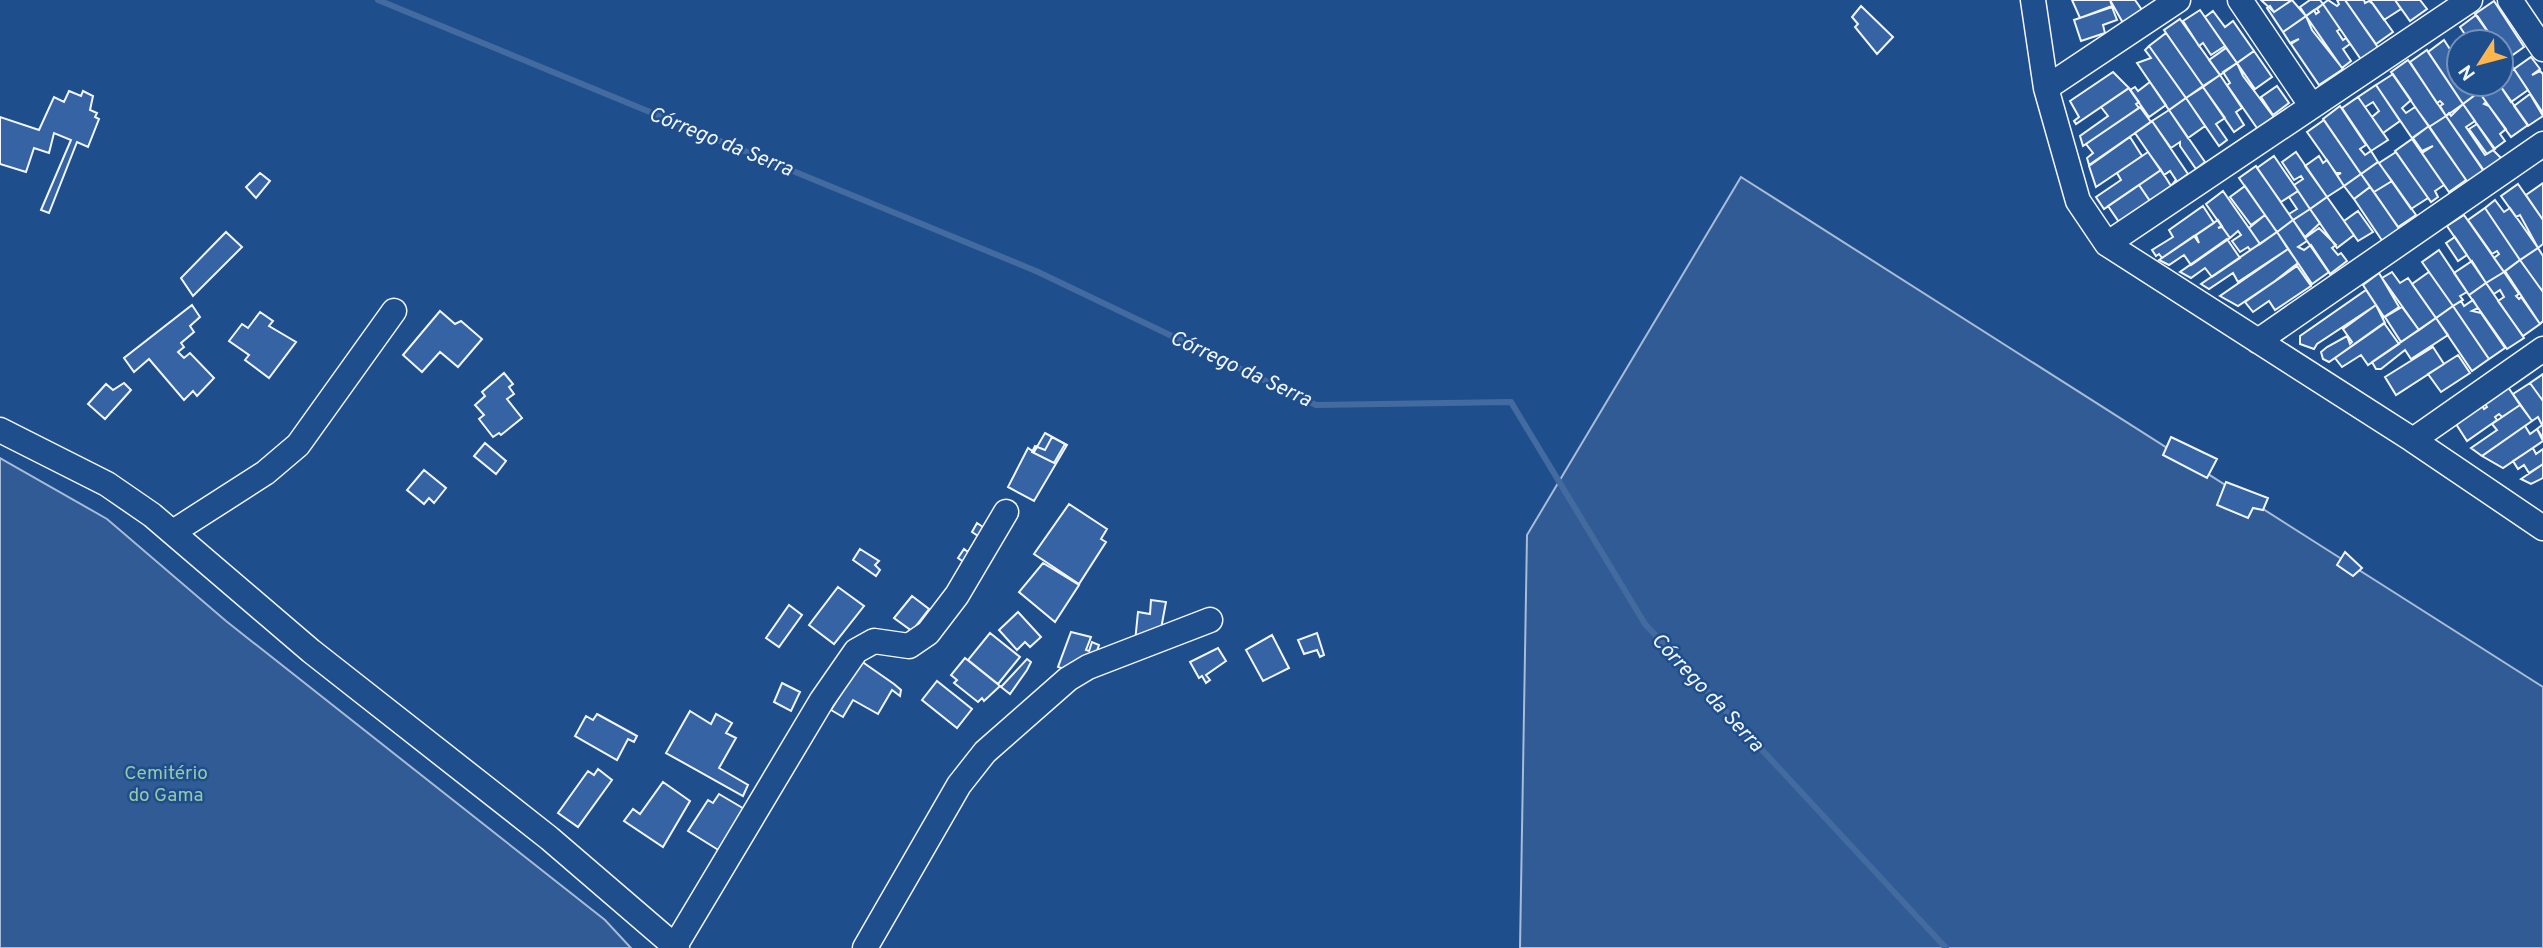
<svg xmlns="http://www.w3.org/2000/svg" width="2543" height="948" viewBox="0 0 2543 948" font-family="Overpass,sans-serif">
  <rect width="100%" height="100%" fill="#1f4e8c"/>
  <path fill="#305b95" stroke="#a8bbd7" stroke-width="2" d="M1741,177L2543,687V948H1520L1527,535Z
    M0,458L107,519L226,621L605,920L631,948H0Z"/>
  <g fill="none" stroke-linecap="round" stroke-linejoin="round">
    <path stroke="#446ba0" stroke-width="6" d="M378,0L1036,271L1316,405L1511,402L1645,624L1946,948"/>
  </g>
  <path fill="#3563a3" stroke="#f2f6ff" stroke-width="2" d="M2072,0H2110L2112,6L2080,18Z
    M2110,0H2135L2142,10L2123,23Z
    M2261,0H2292L2274,12Z
    M2292,0L2306,16L2283,32L2267,8L2270,6L2274,12Z
    M2310,0H2320L2323,4L2306,16L2300,7Z
    M2328,0L2337,6L2339,4L2337,0H2345L2379,49L2362,61L2323,4Z
    M2345,0H2364L2365,3L2369,1L2373,4L2393,32L2376,44Z
    M2370,0H2395L2401,9L2384,20Z
    M2395,0H2420L2427,9L2410,21Z
    M2494,1L2524,47L2507,59L2502,51L2506,48L2500,40L2495,42L2475,14Z
    M2323,4L2340,29L2337,31L2343,40L2346,38L2350,44L2343,49L2351,61L2342,68L2306,16L2314,10L2316,14L2319,12L2317,9Z
    M1861,6L1893,37L1877,54L1855,27L1858,24L1852,17Z
    M2112,7L2117,20L2103,25L2105,33L2081,41L2074,20Z
    M2200,10L2225,46L2211,55L2203,43L2199,46L2183,21Z
    M2213,11L2225,27L2233,21L2254,51L2237,63L2205,17Z
    M2476,15L2478,17L2495,42H2470L2460,27Z
    M2306,16L2312,30L2343,69L2319,85L2291,44L2299,39L2290,43L2283,32Z
    M2180,19L2220,75L2203,86L2164,30Z
    M2166,33L2203,86L2186,98L2149,46Z
    M2444,40L2459,63V84H2474L2479,92L2463,104L2428,52Z
    M2149,46L2186,98L2169,110L2137,63L2151,58L2145,50Z
    M2226,48L2237,63L2220,75L2209,60Z
    M2427,50L2463,104L2446,116L2440,106L2443,104L2440,101L2437,103L2410,62Z
    M2501,50L2514,69L2501,77Z
    M2254,51L2272,77L2255,89L2237,63Z
    M2531,57L2540,69L2532,75L2540,71L2543,74V113L2514,69Z
    M2408,60L2446,116L2429,127L2391,72Z
    M2237,63L2243,76L2276,120L2259,131L2227,85L2230,83L2223,72Z
    M2514,69L2528,90L2511,102L2499,84L2501,77Z
    M2113,72L2129,88L2076,124L2074,121L2079,117L2070,101Z
    M2393,74L2411,100L2402,108L2406,113L2415,107L2429,126L2412,138L2376,85Z
    M2220,75L2242,108L2236,112L2244,125L2234,132L2203,87Z
    M2150,82L2166,105L2149,117L2130,90L2135,87L2138,91Z
    M2499,84L2528,125L2511,137L2479,92L2491,84Z
    M2376,85L2400,121L2383,133L2372,117L2379,111L2373,102L2365,107L2358,97Z
    M2277,86L2289,103L2273,115L2261,97Z
    M2203,87L2225,118L2216,124L2227,140L2219,146L2186,98Z
    M2129,88L2139,102L2136,104L2139,108L2083,146L2080,136L2108,116L2101,107Z
    M69,91L81,96L83,91L93,96L90,110L97,113L95,117L99,119L88,147L77,142L49,213L41,210L71,140L54,133L49,153L34,148L26,172L0,164V117L39,130L54,97L64,102Z
    M2479,92L2486,102L2484,104L2489,106L2506,129L2500,134L2505,141L2494,149L2463,104Z
    M2530,94L2543,116L2528,126L2514,106Z
    M2358,97L2388,140L2371,151L2342,108Z
    M2186,98L2205,126L2188,138L2169,110Z
    M2463,104L2475,121L2466,127L2485,155L2493,150L2503,160L2485,173L2446,116L2449,113L2451,116Z
    M2340,106L2366,145L2360,149L2365,155L2371,151L2378,162L2361,174L2323,119Z
    M2140,107L2151,122L2089,165L2087,158L2093,153L2086,144Z
    M2169,110L2205,162L2196,169L2180,146V142L2171,148L2152,121Z
    M2446,116L2485,172L2469,184L2429,127Z
    M2324,120L2361,174L2344,186L2337,175L2341,173H2336L2307,132Z
    M2152,121L2188,174L2171,186L2176,180L2170,171L2164,175L2135,133Z
    M2477,124L2495,149L2487,154L2469,129Z
    M2429,126L2466,180L2449,192L2422,153L2433,146L2422,151L2413,138Z
    M2130,137L2142,156L2096,187L2089,166Z
    M2412,139L2444,185L2435,191L2438,197L2431,202L2395,151Z
    M2148,152L2161,170L2104,209L2096,197L2121,180L2117,173Z
    M2296,152L2327,197L2310,209L2294,185L2303,179L2301,176L2294,180L2282,162Z
    M2396,152L2428,198L2411,209L2379,163Z
    M2274,156L2298,191L2281,202L2257,168Z
    M2319,156L2323,163L2327,160L2344,186L2327,197L2305,166Z
    M2378,162L2392,181L2374,192L2361,174Z
    M2256,166L2293,220L2277,232L2239,178Z
    M2161,170L2171,186L2150,201L2139,185Z
    M260,173L270,181L256,198L246,187Z
    M2361,174L2370,187L2354,199L2344,186Z
    M2392,181L2416,215L2398,227L2374,192Z
    M2543,183V220L2526,195Z
    M2518,184L2543,220V244L2538,248L2520,215L2516,217L2501,196Z
    M2139,185L2150,201L2119,222L2108,206Z
    M2245,186L2265,215L2251,225L2230,197Z
    M2370,187L2401,231L2383,242L2354,199Z
    M2223,191L2260,244L2250,250L2248,247L2240,252L2232,241L2241,235L2238,231L2230,238L2206,204Z
    M2298,191L2310,209L2293,220L2289,214L2297,209L2289,197Z
    M2327,197L2354,235L2337,248L2310,209Z
    M2495,200L2504,212L2510,208L2538,248L2520,260L2485,208Z
    M2203,206L2214,223L2162,258L2159,254L2156,256L2152,250L2173,237L2169,230Z
    M2485,208L2520,260L2504,272L2494,258L2499,254L2497,251L2492,254L2468,220Z
    M2310,209L2320,223L2305,237L2293,220Z
    M2358,211L2373,232L2358,241L2344,221Z
    M2265,215L2277,232L2260,244L2249,228Z
    M2464,215L2504,272L2486,283L2447,226Z
    M2218,220L2222,226L2218,228L2222,227L2230,238L2191,265L2184,255L2169,265L2159,260L2194,236L2199,243L2196,235Z
    M2293,220L2307,241L2298,247L2304,250L2311,245L2329,272L2312,284L2277,232Z
    M2319,228L2336,245L2332,248L2338,255L2341,253L2347,261L2330,274L2305,238Z
    M226,232L242,247L193,296L181,278Z
    M2277,232L2288,249L2238,282L2233,273L2209,289L2201,284Z
    M2455,237L2467,255L2458,261L2446,243Z
    M2227,239L2240,258L2212,277L2205,268L2191,278L2180,272Z
    M2538,248L2543,256V292L2520,260Z
    M2288,249L2298,263L2275,281L2238,306L2220,296Z
    M2439,250L2467,292L2460,296L2463,300L2453,306L2422,262Z
    M2520,260L2543,292V321L2540,324L2505,271Z
    M2472,261L2486,283L2469,295L2454,273Z
    M2297,266L2311,286L2275,310L2269,301L2253,312L2245,302Z
    M2392,272L2400,283L2408,278L2436,318L2419,330L2382,278Z
    M2429,272L2453,306L2436,318L2412,284Z
    M2504,272L2519,294L2516,296L2519,299L2521,297L2540,324L2523,336L2498,301L2504,297L2500,290L2494,294L2486,283Z
    M2379,273L2399,307L2384,317L2363,285Z
    M2486,283L2524,338L2507,349L2469,295Z
    M2366,290L2376,305L2317,344L2314,349L2300,344V336Z
    M2473,300L2478,308L2472,311L2481,313L2505,348L2489,359L2453,306L2461,301L2464,306Z
    M192,305L200,317L190,326L194,332L181,343L184,347L178,352L184,358L190,353L214,378L197,396L193,391L184,400L149,359L134,372L124,358Z
    M2376,305L2385,323L2329,362L2323,359L2321,352L2327,347L2347,336L2350,344L2352,342L2343,329Z
    M2453,306L2489,359L2472,371L2436,318Z
    M2402,307L2419,330L2401,342L2385,317Z
    M440,311L455,324L461,321L482,339L458,367L440,352L422,372L403,355Z
    M260,312L273,321L269,326L296,342L269,378L245,360L249,355L229,341L242,324L248,328Z
    M2436,318L2448,335L2411,359L2405,350L2381,369H2376L2372,362Z
    M2384,323L2399,344L2368,365L2361,355L2342,367L2335,358Z
    M2433,347L2444,364L2396,395L2385,377Z
    M2458,355L2470,373L2441,392L2428,374Z
    M504,373L513,384L509,387L514,394L507,399L522,418L501,435L499,433L493,437L479,419L484,415L475,405L485,396L482,392Z
    M2543,374V401L2530,383Z
    M124,383L131,390L105,419L88,404L106,384L113,390Z
    M2530,383L2543,401V438L2537,429L2542,425L2538,417L2532,421L2513,394Z
    M2508,387L2520,405L2502,417L2499,414L2495,417L2497,420L2467,441L2456,424L2482,406L2484,409L2487,407L2485,404Z
    M2520,405L2532,421L2482,456L2471,448L2497,430L2492,424Z
    M2525,426L2530,434L2537,429L2543,441L2503,468L2482,456Z
    M1045,433L1067,445L1034,501L1008,487L1028,448L1034,452Z
    M1052,437L1065,444L1054,463L1032,452L1035,446L1045,450Z
    M2171,437L2217,459L2207,478L2163,455Z
    M485,443L506,461L496,474L474,456Z
    M2533,448L2536,454L2543,449V464L2529,473L2524,465L2518,469L2513,461Z
    M2543,464V478L2531,484L2521,479Z
    M424,470L446,488L434,503L429,498L424,504L407,490Z
    M2226,482L2268,498L2263,510L2253,508L2248,518L2217,505Z
    M1069,504L1107,529L1101,539L1106,542L1079,584L1034,554Z
    M977,523L1002,540L971,567L958,558L964,549L968,552L978,536L972,532Z
    M860,549L879,561L875,565L880,570L876,576L853,560Z
    M2345,552L2362,568L2353,576L2337,565Z
    M1043,563L1079,585L1055,622L1019,592Z
    M838,587L864,606L834,644L809,625Z
    M912,596L929,609L912,631L894,618Z
    M1151,600L1166,602L1158,645L1135,642L1138,612L1150,614Z
    M789,605L802,615L779,647L766,638Z
    M1018,612L1041,637L1030,647L1025,642L1017,650L999,630Z
    M1071,632L1091,637L1086,650L1089,651L1092,642L1099,645L1091,668L1076,673L1058,667Z
    M990,633L1020,657L998,684L968,660Z
    M1317,633L1324,655L1320,657L1317,650L1304,654L1298,640Z
    M1272,635L1289,668L1263,681L1246,650Z
    M1218,648L1226,661L1206,675L1210,680L1206,683L1202,676L1199,678L1190,662Z
    M965,658L1000,686L984,701L982,698L978,702L954,683L957,680L951,675Z
    M1027,659L1031,662L1027,670L1010,694L1001,687Z
    M861,661L894,684L901,690L900,696L892,690L878,714L853,700L843,717L831,710Z
    M937,681L972,709L957,728L922,700Z
    M782,683L800,692L791,711L774,702Z
    M690,711L711,724L716,714L732,723L726,733L736,738L719,768L748,785L743,796L666,753Z
    M597,714L637,736L634,742L628,739L617,760L575,736L586,716L593,720Z
    M598,769L612,780L578,827L558,813L588,771L594,775Z
    M663,782L690,801L663,847L624,821L633,809L640,814Z
    M719,794L746,810L720,851L688,831L708,800L713,803Z"/>
  <g fill="none" stroke-linecap="round" stroke-linejoin="round">
    <defs>
      <path id="minor" d="M2033,0L2046,88L2078,201L2107,244L2413,440L2543,528
        M2240,0L2311,105
        M2510,0L2543,49
        M2046,88L2178,0
        M2107,244L2470,0
        M2258,341L2543,144
        M0,430L107,484L152,515L311,651L549,838L677,948
        M2413,440L2543,349
        M173,532L265,473L298,445L394,311
        M675,946L822,700L856,651L874,641L909,646L928,633L957,595L1006,512
        M865,948L959,785L985,752L1068,679L1088,667L1210,620"/>
    </defs>
    <use href="#minor" stroke="#f2f6ff" stroke-width="27"/>
    <use href="#minor" stroke="#1f4e8c" stroke-width="24"/>
  </g>
  <g text-anchor="middle" stroke-width="5" stroke-linejoin="round" paint-order="stroke">
    <g font-size="19" fill="#97c8a6" stroke="#1f4e8c">
      <text x="166" y="779">Cemitério<tspan x="166" dy="22">do Gama</tspan></text>
    </g>
    <g font-size="21" font-style="italic" fill="#f2f6ff" stroke="#1f4e8c">
      <text transform="translate(721 141) rotate(22)" y="7">Córrego da Serra</text>
      <text transform="translate(1241 368) rotate(25)" y="7">Córrego da Serra</text>
      <text transform="translate(1708 692) rotate(47)" y="7">Córrego da Serra</text>
    </g>
  </g>
  <g transform="translate(2480 63) rotate(234)"><circle r="33" fill="#1f4e8c" stroke="#7391ba" stroke-width="2"/>
  <path d="M0-5L12 26L0 18L-12 26Z" fill="#ffb74d"/>
  <text y="-10" font-size="19" font-weight="bold" text-anchor="middle" fill="#f2f6ff">N</text>
  </g>
</svg>
